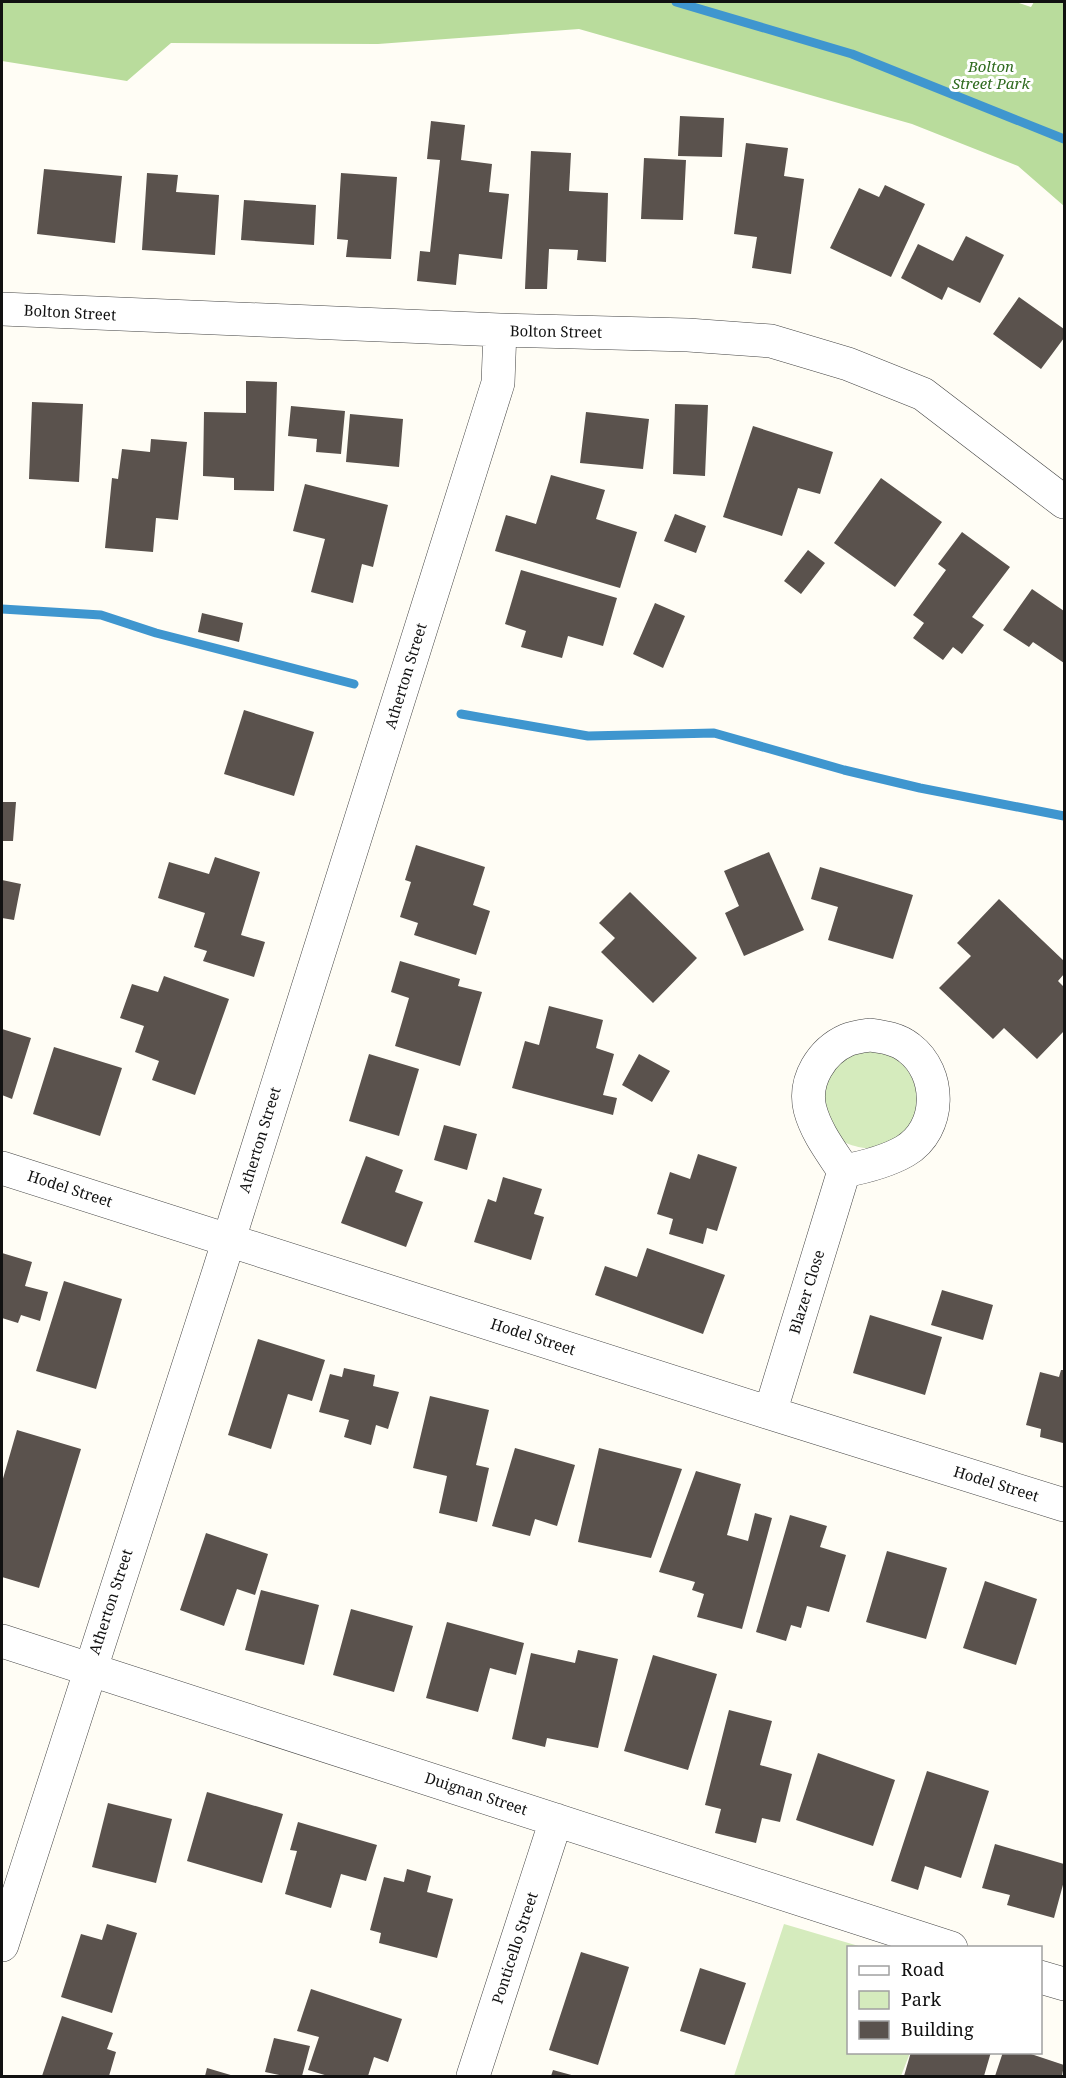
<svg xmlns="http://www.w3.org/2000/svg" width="1066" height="2078" viewBox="0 0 1066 2078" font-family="'Noto Serif',serif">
  <rect width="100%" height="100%" fill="#fffdf5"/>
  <path fill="#d5ebbd" d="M865,1050C876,1051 886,1052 896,1059C918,1073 926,1112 905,1132C901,1135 894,1138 890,1141C878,1148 868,1150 855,1146C847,1144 836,1140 831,1133C825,1122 822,1101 818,1089L835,1061Z
    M784,1924L862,1947L848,1948V2052L910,2053L901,2076H734Z"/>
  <path fill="#b9dc9c" d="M2,2H1016L1031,7L1034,2H1064V206L1018,166L912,124L579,29L378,44L171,43L127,81L2,61Z"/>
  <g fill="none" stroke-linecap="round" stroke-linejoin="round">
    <path stroke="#3f96cf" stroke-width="9" d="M676,2L852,54L1064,139
      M2,609L101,615L156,633L354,684
      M461,714L588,736L714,733L844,770L920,788L1064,816"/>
  </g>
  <path fill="#5a524d" d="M680,116L724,118L722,157L678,156Z
    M431,121L465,125L461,160L492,164L489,192L509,194L502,259L459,254L456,285L417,281L420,251L430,252L440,160L427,159Z
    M746,143L788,148L784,176L804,179L791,274L752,268L757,237L734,234Z
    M531,151L571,153L569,191L608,193L606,262L577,260L578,250L549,249L547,289H525Z
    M644,158L686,160L683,220L641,219Z
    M44,169L122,176L115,243L37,234Z
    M147,173L178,175L176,192L219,195L215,255L142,250Z
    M341,173L397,177L391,259L346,257L348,240L337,239Z
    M885,185L925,204L891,277L830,248L859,188L879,197Z
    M244,200L316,205L314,245L241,240Z
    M966,236L1004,255L980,303L948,287L942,300L901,278L918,244L953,261Z
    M1019,297L1064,329V338L1041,369L993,334Z
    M246,381L277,382L274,491L234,490V478L203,476L204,412L246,413Z
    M32,402L83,404L79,482L29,479Z
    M675,404L708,405L705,476L673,474Z
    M291,406L345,411L341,454L316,452L317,439L288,436Z
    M586,412L649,419L643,469L580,463Z
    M350,414L403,419L399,467L346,462Z
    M753,426L833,452L820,494L798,488L782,536L723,517Z
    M151,439L187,442L178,520L156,518L153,552L105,548L112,478L118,479L122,449L150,452Z
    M551,475L605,490L596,519L637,532L620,588L495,551L506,515L536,524Z
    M881,478L942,522L895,587L834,543Z
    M305,484L388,505L373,567L362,564L353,603L311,592L325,539L293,531Z
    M675,514L706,526L696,553L664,541Z
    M962,532L1010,567L972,617L984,625L962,654L953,647L943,660L913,638L924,623L913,615L946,570L938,564Z
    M808,550L825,563L801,594L784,581Z
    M521,570L617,598L603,646L568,636L562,658L521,647L526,631L505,624Z
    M1032,589L1064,611V663L1033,642L1029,647L1003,630Z
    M655,603L685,616L663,668L633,654Z
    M202,613L243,623L239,642L198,632Z
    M244,710L314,732L294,796L224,774Z
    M2,802H16L13,841H2Z
    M416,845L485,867L473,905L490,911L476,955L414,935L418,923L400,917L411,882L405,880Z
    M769,852L804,930L744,956L725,913L739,906L724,871Z
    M215,857L260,872L241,935L265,942L254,977L203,961L207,951L194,947L205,913L158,898L169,862L209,874Z
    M820,867L913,895L893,959L828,940L838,907L811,899Z
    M2,880L21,884L14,920L2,918Z
    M630,892L697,958L653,1003L601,952L615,938L599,923Z
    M999,899L1064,961V974L1058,981L1064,987V1031L1037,1059L1004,1028L993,1039L939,988L971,956L957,943Z
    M400,961L460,979L458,986L482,992L460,1066L395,1046L409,998L391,992Z
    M164,976L229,999L195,1095L152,1080L159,1061L135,1052L144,1026L120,1018L132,984L158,992Z
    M549,1006L603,1020L596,1048L614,1054L603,1095L617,1098L613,1115L512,1088L525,1041L539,1045Z
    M2,1029L31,1038L12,1099L2,1095Z
    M54,1047L122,1068L100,1136L33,1114Z
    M369,1054L419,1069L399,1136L349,1121Z
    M639,1054L670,1071L652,1102L622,1085Z
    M444,1125L477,1134L467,1170L434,1160Z
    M698,1154L737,1167L717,1231L707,1228L703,1244L669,1234L673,1219L657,1214L670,1172L690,1179Z
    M366,1156L403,1170L395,1192L423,1202L406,1247L341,1223Z
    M503,1177L542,1189L534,1214L544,1217L531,1260L474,1242L488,1199L496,1202Z
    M647,1248L725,1275L703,1334L595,1295L605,1266L637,1277Z
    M2,1253L32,1262L25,1286L48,1292L40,1321L21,1315L18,1323L2,1318Z
    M64,1281L122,1299L96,1389L36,1371Z
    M942,1290L993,1305L983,1340L931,1325Z
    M870,1315L942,1337L925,1395L853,1373Z
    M258,1339L325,1360L312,1401L288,1394L271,1449L228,1435Z
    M344,1368L375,1375L373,1386L399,1392L388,1429L376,1425L371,1445L344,1437L349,1420L319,1412L330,1374L342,1377Z
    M1061,1370H1064V1438L1063,1443L1040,1437L1041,1429L1026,1425L1040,1372L1059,1377Z
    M430,1396L489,1410L476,1465L489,1468L477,1522L439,1513L447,1476L413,1468Z
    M17,1430L81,1449L39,1588L2,1577V1482Z
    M515,1448L575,1465L557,1526L535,1519L530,1536L492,1526Z
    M599,1448L682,1469L651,1558L578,1542Z
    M696,1471L741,1484L727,1535L748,1541L755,1513L772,1518L742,1629L697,1617L704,1594L692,1590L695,1582L659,1572Z
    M790,1515L827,1526L820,1547L846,1555L829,1612L807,1606L801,1628L791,1625L786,1641L756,1632Z
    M206,1533L268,1554L255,1595L237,1589L224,1626L180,1610Z
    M887,1551L947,1568L926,1639L866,1622Z
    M985,1581L1037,1599L1016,1665L963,1648Z
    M261,1590L319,1605L304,1665L245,1650Z
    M351,1609L413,1626L394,1692L333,1675Z
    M447,1622L524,1643L516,1675L490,1668L478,1712L426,1698Z
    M578,1650L618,1659L598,1748L547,1738L545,1747L512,1739L531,1653L575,1663Z
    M653,1655L717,1674L688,1770L624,1751Z
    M729,1710L772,1721L760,1765L792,1774L780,1822L762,1818L756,1843L715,1833L721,1809L705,1805Z
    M818,1753L895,1780L873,1846L796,1820Z
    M927,1771L989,1791L961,1878L925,1866L918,1890L891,1881Z
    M207,1792L283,1814L262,1883L187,1861Z
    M108,1803L172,1819L156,1883L92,1867Z
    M298,1822L377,1845L366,1881L341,1874L331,1908L285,1894L297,1851L290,1850Z
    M995,1844L1064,1864V1881L1054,1918L1007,1905L1010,1895L982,1888Z
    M407,1869L431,1876L427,1892L453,1899L437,1958L379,1943L381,1933L370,1930L384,1877L404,1882Z
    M107,1924L137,1933L112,2013L61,1997L81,1934L102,1940Z
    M581,1952L629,1967L598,2065L549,2050Z
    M700,1968L746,1983L725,2045L680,2031Z
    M311,1989L402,2019L388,2062L374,2057L368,2076H328L308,2070L319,2037L297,2031Z
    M62,2016L113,2033L107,2049L116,2052L109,2076H42Z
    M274,2038L310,2046L302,2076H284L265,2072Z
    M911,2052H991L984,2076H904Z
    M1003,2052H1025L1064,2065L1062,2076H995Z
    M207,2068L234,2076H205Z
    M553,2070L575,2076H551Z"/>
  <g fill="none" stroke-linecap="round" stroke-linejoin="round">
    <defs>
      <path id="minor" d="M2,309L500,330L688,335L771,341L848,364L923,394L1064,502
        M870,1035C884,1037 898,1039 909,1048C942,1073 942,1129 905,1151C886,1162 865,1167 844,1171C831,1151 816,1132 810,1109C803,1080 822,1051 847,1040C854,1037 863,1036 870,1035Z
        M2,1168L770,1413L1064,1505
        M770,1413L844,1171
        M2,1641L951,1948
        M2,1945L219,1271L498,383L500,330
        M1040,1977L1064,1984
        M473,2076L556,1820"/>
    </defs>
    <use href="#minor" stroke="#444" stroke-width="34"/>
    <use href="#minor" stroke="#fff" stroke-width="33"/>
  </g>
  <g text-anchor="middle" stroke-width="6" stroke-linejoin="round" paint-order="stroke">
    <g font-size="15" font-style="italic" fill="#2f6b1f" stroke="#fff">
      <text x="991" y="72">Bolton<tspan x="991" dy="17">Street Park</tspan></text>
    </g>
    <g font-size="15" fill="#111" stroke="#fff">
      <text transform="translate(70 313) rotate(3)" y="5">Bolton Street</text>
      <text transform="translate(556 332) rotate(1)" y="5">Bolton Street</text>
      <text transform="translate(406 676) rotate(-73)" y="5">Atherton Street</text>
      <text transform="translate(260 1140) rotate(-73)" y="5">Atherton Street</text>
      <text transform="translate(70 1189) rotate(18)" y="5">Hodel Street</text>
      <text transform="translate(807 1292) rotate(-73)" y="5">Blazer Close</text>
      <text transform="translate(533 1337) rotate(18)" y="5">Hodel Street</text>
      <text transform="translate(996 1484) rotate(17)" y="5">Hodel Street</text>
      <text transform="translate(111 1602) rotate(-72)" y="5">Atherton Street</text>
      <text transform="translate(476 1794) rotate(18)" y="5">Duignan Street</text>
      <text transform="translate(515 1948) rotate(-72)" y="5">Ponticello Street</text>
    </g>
  </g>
  <rect width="1066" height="2078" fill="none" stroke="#111111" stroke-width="6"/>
  <rect x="847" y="1946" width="195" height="108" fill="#ffffff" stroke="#a0a0a0" stroke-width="1.5"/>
  <rect x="859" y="1966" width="30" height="9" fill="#ffffff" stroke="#a0a0a0" stroke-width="1.5"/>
  <text x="901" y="1976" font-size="18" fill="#111111">Road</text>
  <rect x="859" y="1991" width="30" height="18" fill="#d5ebbd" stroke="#a0a0a0" stroke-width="1.5"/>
  <text x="901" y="2006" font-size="18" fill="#111111">Park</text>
  <rect x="859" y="2021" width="30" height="18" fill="#5a524d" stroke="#a0a0a0" stroke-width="1.5"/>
  <text x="901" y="2036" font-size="18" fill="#111111">Building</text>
</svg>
